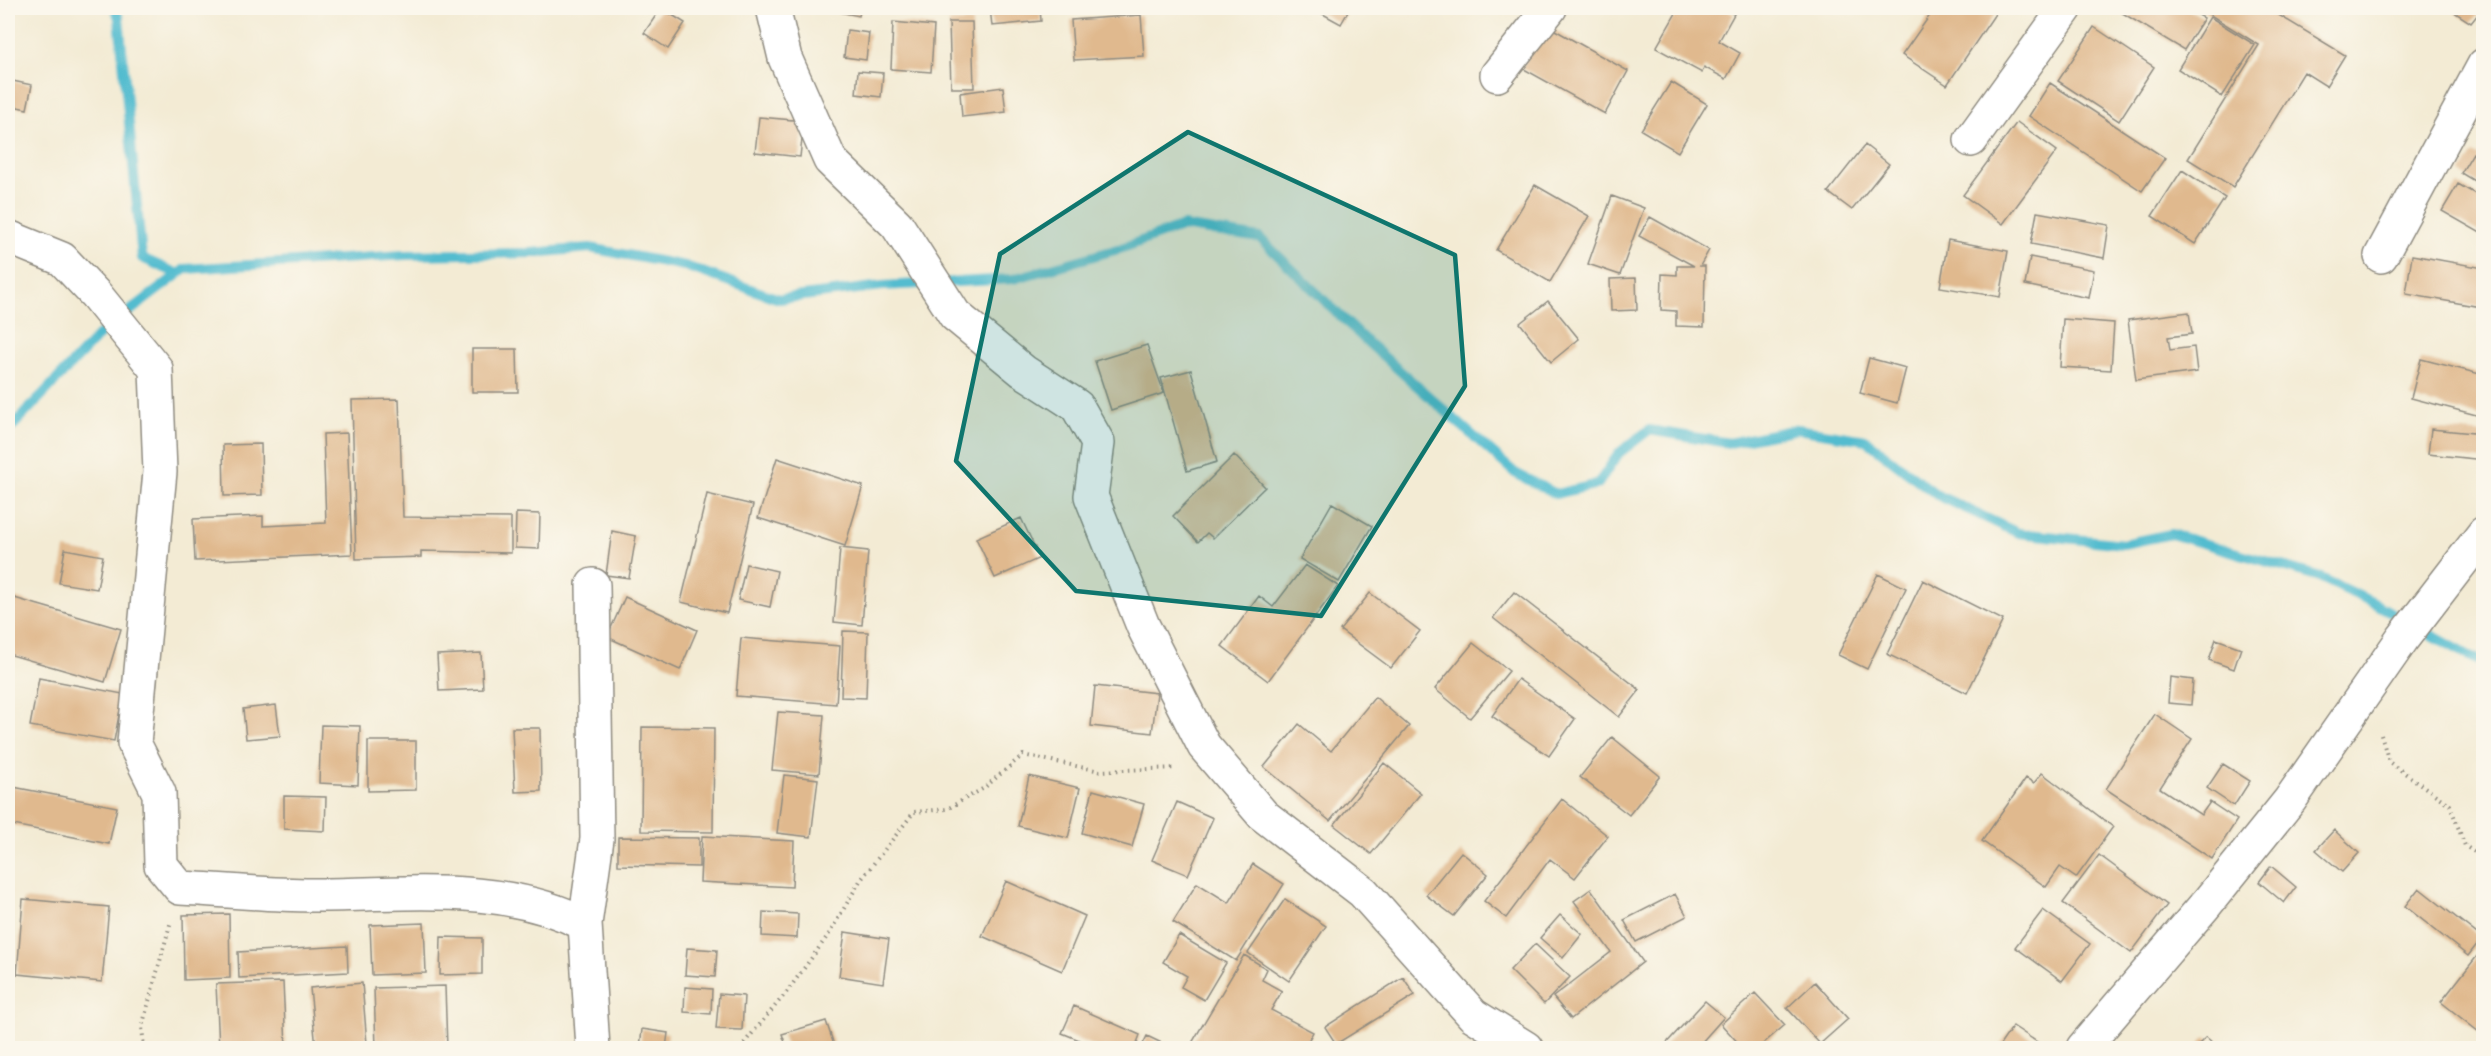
<svg xmlns="http://www.w3.org/2000/svg" width="2491" height="1056" viewBox="0 0 2491 1056" font-family="'IM FELL Great Primer',serif">
  <rect width="100%" height="100%" fill="#fbf7ec"/>
  <filter id="ink" filterUnits="userSpaceOnUse"><feTurbulence type="fractalNoise" baseFrequency=".0167" numOctaves="2"/><feDisplacementMap in="SourceGraphic" scale="12" xChannelSelector="R" yChannelSelector="G"/><feConvolveMatrix kernelMatrix="1 2 1 2 8 2 1 2 1" color-interpolation-filters="sRGB"/></filter>
  <filter id="wash" filterUnits="userSpaceOnUse"><feTurbulence type="fractalNoise" baseFrequency=".008" numOctaves="4" result="noise"/><feDisplacementMap in="SourceGraphic" scale="24" xChannelSelector="R" yChannelSelector="G"/><feGaussianBlur stdDeviation="1.35" result="paint"/><feColorMatrix in="noise" values="0 0 0 0 0 0 0 0 0 0 0 0 0 0 0 0 0 1.4 0 .05"/><feComposite in="paint" operator="in"/></filter>
  <g filter="url(#wash)">
    <rect width="100%" height="100%" fill="#f3ebd4"/>
    <g fill="none" stroke-linecap="round" stroke-linejoin="round">
      <path stroke="#52bccf" stroke-width="10" d="M115,8L119,18L142,258L178,274
        M8,431L100,334L185,269L405,255L531,253L590,248L685,266L779,299L882,286L1013,279L1122,248L1183,226L1260,238L1364,339L1515,473L1556,494L1598,484L1619,453L1649,430L1729,443L1797,429L1866,440L1937,495L2018,533L2123,544L2171,534L2317,576L2376,604L2484,664"/>
    </g>
    <g id="blocks">
      <path fill="#e0b98e" d="M661,8L685,23L668,49L644,33Z
        M990,8H1040L1041,21L992,26Z
        M1312,8H1350L1341,24Z
        M1679,8H1722L1734,14L1719,41L1740,53L1726,79L1704,67L1702,73L1656,48Z
        M1935,8H1999L1947,85L1902,55Z
        M2114,8H2186L2204,18L2184,50Z
        M2199,8H2267L2345,55L2326,86L2304,72L2233,187L2188,159L2259,45Z
        M2448,8H2483L2471,23Z
        M823,9V8H861L859,16Z
        M1141,15L1144,56L1074,60L1071,20Z
        M2210,17L2255,45L2222,97L2178,69Z
        M893,22L934,26L931,72L891,69Z
        M949,22H972L974,88H951Z
        M1546,25L1628,71L1605,114L1522,68Z
        M2094,27L2154,67L2119,121L2058,81Z
        M847,30L869,33L866,60L844,57Z
        M858,71L883,73L881,97L856,94Z
        M8,80L32,85L27,109L8,105Z
        M1671,82L1707,104L1678,152L1641,130Z
        M2050,83L2165,158L2142,191L2029,116Z
        M1003,87L1006,112L962,117L960,93Z
        M759,117L804,121L800,157L755,152Z
        M2017,122L2057,151L2003,224L1963,195Z
        M1865,145L1889,164L1852,210L1828,192Z
        M2473,153L2484,159V187L2461,173Z
        M2182,170L2225,198L2195,244L2152,216Z
        M2458,184L2484,199V235L2442,211Z
        M1535,185L1589,216L1550,282L1496,250Z
        M1612,196L1644,208L1620,275L1588,264Z
        M2037,212L2109,225L2104,258L2031,244Z
        M1650,217L1709,250L1700,266H1705L1704,327L1676,326V311L1661,310L1662,274L1677,275V266H1694L1639,236Z
        M1948,240L2008,251L2000,297L1940,287Z
        M2412,255L2484,268L2481,307L2406,294Z
        M2030,257L2094,270L2089,298L2025,285Z
        M1636,278L1637,310L1611,311L1610,279Z
        M1548,301L1579,339L1551,362L1520,323Z
        M2189,312L2192,334L2168,337L2170,350L2194,347L2197,372L2136,380L2128,320Z
        M2063,319L2114,323L2111,370L2060,367Z
        M1147,345L1164,393L1111,410L1095,361Z
        M472,349H517L518,392H472Z
        M1869,358L1906,368L1897,403L1860,393Z
        M2421,359L2484,375V417L2411,398Z
        M1191,370L1217,462L1187,471L1161,378Z
        M399,399L403,517L511,518V553L421,551V557L356,559L352,400Z
        M2431,429L2484,434V460L2428,454Z
        M347,433L352,554L195,561L193,519L263,516V526L326,523L323,434Z
        M261,444L262,495L224,496L223,445Z
        M1234,455L1265,487L1213,538L1207,533L1198,542L1173,516Z
        M777,458L863,486L845,546L758,518Z
        M707,494L753,505L727,613L681,602Z
        M1332,503L1372,526L1339,582L1300,559Z
        M516,513L540,514L539,549L515,548Z
        M1021,518L1040,558L995,578L976,538Z
        M612,531L636,536L629,578L606,575Z
        M840,548L868,551L862,625L834,622Z
        M65,549L103,556L97,589L59,583Z
        M746,564L777,571L770,607L738,600Z
        M1305,565L1338,586L1268,681L1222,646L1259,596L1273,607Z
        M1878,574L1906,588L1867,669L1838,655Z
        M1923,580L2003,620L1967,693L1887,654Z
        M1514,592L1640,690L1619,717L1493,618Z
        M1370,593L1420,631L1391,668L1340,630Z
        M11,597L121,629L105,682L8,654V608Z
        M625,597L697,630L680,670L607,637Z
        M843,631L868,632L866,698L841,697Z
        M741,638L840,646L836,704L736,696Z
        M2216,639L2241,648L2234,669L2209,660Z
        M1473,643L1509,671L1470,718L1435,689Z
        M481,653L483,689L439,691L437,655Z
        M2170,677L2193,680L2191,705L2168,703Z
        M39,678L123,694L114,741L30,726Z
        M1518,679L1575,719L1549,756L1492,716Z
        M1095,686L1157,693L1152,733L1091,726Z
        M1375,697L1409,726L1330,821L1264,767L1299,724L1331,751Z
        M276,705L280,736L246,739L243,709Z
        M778,712L824,715L819,774L772,770Z
        M2155,714L2192,739L2160,788L2201,815L2210,802L2237,820L2212,859L2106,789Z
        M321,725L360,726L358,785L319,783Z
        M642,727L714,728L713,832L641,831Z
        M512,728H540L541,791L515,792Z
        M1612,737L1660,776L1629,815L1580,777Z
        M368,741H416V790L368,791Z
        M1384,763L1421,793L1371,854L1334,825Z
        M2223,764L2250,781L2234,806L2207,788Z
        M2042,773L2113,827L2076,878L2060,867L2046,887L1982,841L2026,778L2034,783Z
        M784,775L818,779L811,837L777,833Z
        M1029,776L1080,788L1068,838L1018,826Z
        M8,786L117,807L109,844L8,824Z
        M1093,790L1144,804L1132,847L1082,833Z
        M284,796L326,797L325,831L284,829Z
        M1562,799L1608,836L1575,878L1550,859L1506,918L1484,901Z
        M1177,802L1213,818L1188,875L1152,860Z
        M2334,830L2359,853L2342,872L2316,850Z
        M702,836L794,841L792,887L700,882Z
        M618,837L699,838V867L618,865Z
        M1461,852L1488,874L1454,916L1426,895Z
        M2099,855L2167,905L2131,953L2063,903Z
        M1253,864L1284,884L1236,961L1173,922L1197,883L1229,903Z
        M2271,866L2296,887L2284,903L2259,882Z
        M1006,881L1085,916L1062,971L982,936Z
        M2419,888L2482,938L2468,956L2405,906Z
        M1591,889L1643,962L1571,1019L1553,997L1611,952L1574,901Z
        M1675,894L1687,916L1636,942L1624,920Z
        M23,899L109,907L102,982L17,974Z
        M1285,899L1326,926L1289,981L1248,953Z
        M2043,910L2090,944L2062,981L2015,947Z
        M763,912L798,914L797,938L762,936Z
        M229,914L230,978L184,980L183,915Z
        M1560,915L1582,934L1563,958L1540,938Z
        M424,923L426,973L372,975L370,925Z
        M845,932L889,939L883,983L839,976Z
        M1179,935L1226,963L1204,1000L1181,987L1187,976L1163,962Z
        M441,937L482,938V974L440,975Z
        M1535,944L1570,977L1544,1004L1510,970Z
        M347,946L348,972L239,978L238,952Z
        M687,948L717,950L715,977L685,975Z
        M2481,951L2484,953V1036L2441,1002Z
        M1244,955L1267,969L1262,980L1282,991L1271,1010L1313,1032L1304,1048H1189Z
        M1403,977L1415,995L1336,1044L1325,1027Z
        M283,982L286,1047L219,1048L216,984Z
        M1815,982L1848,1019L1820,1044L1787,1008Z
        M362,983L367,1044L316,1048L310,988Z
        M445,986L447,1048H376L374,988Z
        M685,987L712,989L711,1014L684,1012Z
        M1755,993L1785,1025L1758,1048H1743L1721,1024Z
        M719,994L744,996L742,1030L716,1029Z
        M1705,1001L1724,1017L1701,1043L1707,1048H1662Z
        M1074,1006L1140,1035L1135,1048H1099L1062,1033Z
        M826,1021L835,1048H787L782,1034Z
        M2013,1026L2046,1048H1998Z
        M642,1029L668,1033L666,1048H640Z
        M1147,1036L1172,1048H1141Z
        M2206,1037L2219,1048H2195Z"/>
    </g>
  </g>
  <g filter="url(#ink)">
    <use href="#blocks" fill-opacity="0" stroke="#8f8b80" stroke-width="1.5"/>
    <g fill="none" stroke-linecap="round" stroke-linejoin="round">
      <defs>
        <path id="street" d="M773,8L785,58L830,160L897,225L955,315L1023,371L1077,406L1098,443L1091,496L1143,626L1204,746L1263,815L1363,892L1473,1015L1526,1048
          M1497,75L1550,8
          M1971,140L2066,8
          M8,237L62,259L96,295L156,369L160,472L134,743L159,793L161,865L180,888C223,890 268,895 312,895C402,895 502,881 585,924L593,1048
          M2381,256L2484,65
          M585,924L597,839L593,585
          M2083,1048L2207,903L2290,800L2403,638L2484,533"/>
      </defs>
      <use href="#street" stroke="#8f8b80" stroke-width="36"/>
      <path stroke="#8f8b80" stroke-width="4" stroke-dasharray="1.5 4.5" stroke-linecap="butt" d="M2381,735L2389,762L2450,805L2465,846L2484,858
        M144,1048L142,1027L171,921
        M740,1048L786,993L829,934L860,881L914,812L947,809L984,788L1023,755L1100,771L1176,768"/>
      <use href="#street" stroke="#fff" stroke-width="33"/>
    </g>
  </g>
  <path fill="#0f766e" fill-opacity="0.2" stroke="#0f766e" stroke-width="4.5" stroke-linejoin="round" d="M1188,132L1455,255L1465,386L1321,616L1076,591L956,461L1000,254Z"/>
  <rect width="2491" height="1056" fill="none" stroke="#fbf7ec" stroke-width="30"/>
</svg>
